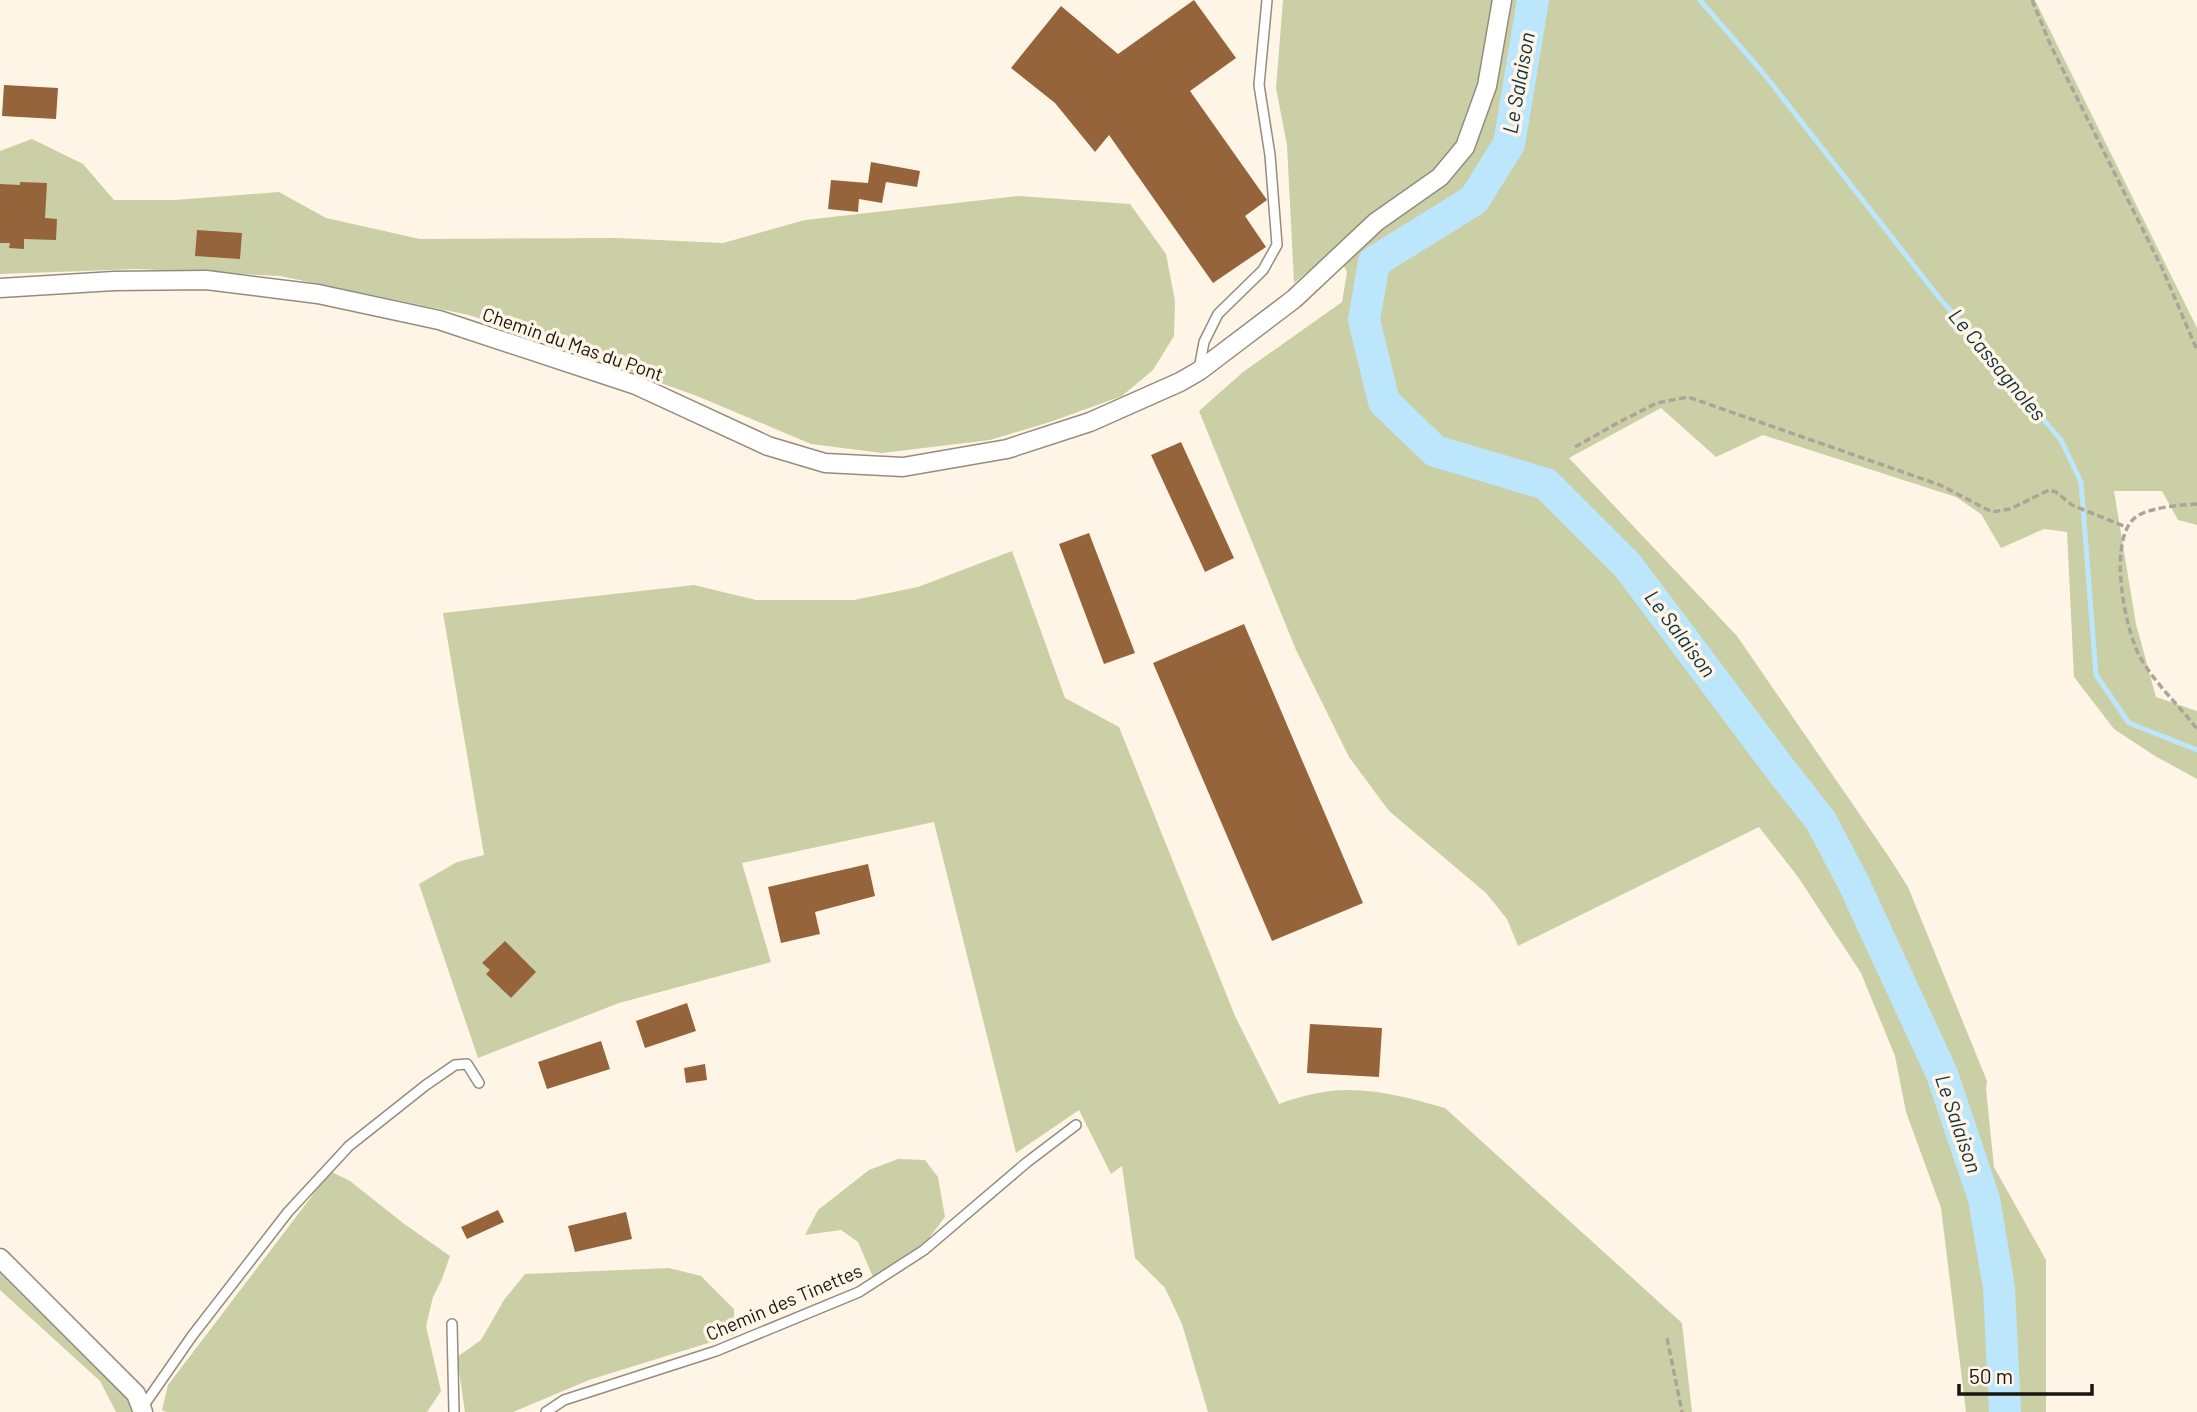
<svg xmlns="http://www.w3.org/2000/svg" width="2197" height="1412" viewBox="0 0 2197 1412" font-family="Barlow,sans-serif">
  <rect width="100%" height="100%" fill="#fff5e6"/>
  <path fill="#cbcfa6" d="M1283,0H2035L2197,328V525L2178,520L2162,491H2114L2136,624L2156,697L2197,711V779L2155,756L2114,729L2074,677L2067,532L2044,529L2001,548L1981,514L1956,497L1763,435L1716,457L1661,408L1569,458L1737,636L1887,854L1908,887L1987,1081L1986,1089L1994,1167L2046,1260V1412H1966L1941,1208L1906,1112L1895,1056L1861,973L1798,877L1759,827L1518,946L1507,919L1486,893L1389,811L1349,757L1296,650L1199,411L1243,372L1342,302L1347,272L1335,249L1294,283L1287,145L1276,88Z
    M32,139L83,164L114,200H175L279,192L326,218L420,239L616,238L723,243L805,220L1019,196L1130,204L1166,254L1175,301L1174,336L1153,370L1122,396L1050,422L990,440L882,453L811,444L697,396L469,315L280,276L138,269L0,274V151Z
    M1012,551L1065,698L1119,727L1235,1016L1279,1104C1300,1096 1326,1090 1348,1090C1381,1090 1414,1099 1445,1108L1682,1323L1692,1412H1208L1182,1324L1165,1288L1135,1258L1122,1166L1111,1174L1079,1110L1016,1153L934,822L742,863L771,962L619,1003L478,1058L419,884L457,862L484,855L443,613L694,585L756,600H854L918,587Z
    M898,1159L925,1160L938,1177L945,1217L926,1242L873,1277L858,1242L841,1230L805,1235L818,1210L869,1170Z
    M332,1172L350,1181L403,1223L450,1256L442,1279L433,1297L426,1326L441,1391L427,1412H166L162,1410L168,1385L318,1188Z
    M0,1268L122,1388L138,1412H116L100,1381L0,1290Z
    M669,1268L701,1276L734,1309V1335L589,1380L513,1412H465L457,1357L481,1340L504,1300L525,1274Z"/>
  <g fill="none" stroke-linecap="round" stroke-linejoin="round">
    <path stroke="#bce6fb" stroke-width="5" d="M1700,0L1764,74L1937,295L2061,440L2081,482L2096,675L2129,723L2197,750"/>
    <path stroke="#bce6fb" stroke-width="32" d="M1533,0L1509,144L1474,200L1374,262L1364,320L1384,402L1435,451L1546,484L1628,566L1781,770L1821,821L1854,884L1942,1074L1984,1199L1999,1288L2005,1412"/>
  </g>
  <path fill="#96643b" d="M1194,0L1236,58L1190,91L1267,200L1245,216L1266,247L1213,283L1109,135L1095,152L1055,103L1011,68L1061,6L1118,54Z
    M4,85L58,88L56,119L2,116Z
    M871,162L920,171L917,187L886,182L882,203L859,199L858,212L828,209L831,180L868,183Z
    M20,182L47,183L45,218L57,219L56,240L24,239V249L9,248L10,243H0V184L20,185Z
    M197,230L242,233L240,259L195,256Z
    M1181,442L1234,558L1205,572L1151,455Z
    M1089,533L1135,653L1104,664L1059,544Z
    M1244,624L1363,903L1272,941L1153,663Z
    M868,864L875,896L815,912L820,934L781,943L768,887Z
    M505,941L536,972L511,998L486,974L490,970L482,963Z
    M687,1003L696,1031L645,1048L636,1021Z
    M1310,1024L1382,1028L1379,1077L1307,1073Z
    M601,1041L610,1069L547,1089L538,1062Z
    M705,1064L707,1080L686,1083L684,1068Z
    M498,1210L504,1222L467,1239L461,1227Z
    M626,1212L632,1239L575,1252L568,1226Z"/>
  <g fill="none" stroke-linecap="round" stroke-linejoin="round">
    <defs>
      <path id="lane" d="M1199,369L1204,342L1218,314L1263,270L1277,245L1270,155L1259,85L1267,0
        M452,1324L454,1412
        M142,1408L192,1336L288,1212L349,1146L426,1085L455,1065L467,1064L479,1083
        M546,1412L564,1400L716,1351L859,1292L924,1250L1026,1163L1076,1125"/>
      <path id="street" d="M0,288L114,281L206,280L318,294L439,320L636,385L768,446L825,463L903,467L1007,449L1090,422L1180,382L1199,371L1294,299L1376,222L1440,177L1465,147L1487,86L1502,0
        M0,1258L136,1394L143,1412"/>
    </defs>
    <use href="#lane" stroke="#958c7f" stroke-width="12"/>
    <use href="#street" stroke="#958c7f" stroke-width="21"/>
    <path stroke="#aca499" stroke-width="3.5" stroke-dasharray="7 3.5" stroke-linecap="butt" d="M2032,0L2051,46L2162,268L2197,350
      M1575,447L1621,421L1657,403L1688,397L1940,485L1992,512L2010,509L2049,490L2056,492L2072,505L2126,527
      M2197,504C2180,505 2154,507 2139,515C2105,533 2125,630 2140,657C2156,685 2178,704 2197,729
      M1667,1338L1682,1412"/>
    <use href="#lane" stroke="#fff" stroke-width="9"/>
    <use href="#street" stroke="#fff" stroke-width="18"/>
  </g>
  <g text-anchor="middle" stroke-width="7" stroke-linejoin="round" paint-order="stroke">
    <g font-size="19" fill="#191510" stroke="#fff5e6">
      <text transform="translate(573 344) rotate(19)" y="7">Chemin du Mas du Pont</text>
      <text transform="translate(784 1302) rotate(-23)" y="7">Chemin des Tinettes</text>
    </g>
    <g font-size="21" font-style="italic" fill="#113241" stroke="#fff5e6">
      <text transform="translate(1519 83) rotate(-80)" y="7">Le Salaison</text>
      <text transform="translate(1997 365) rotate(50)" y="7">Le Cassagnoles</text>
      <text transform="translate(1680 634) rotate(53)" y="7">Le Salaison</text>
      <text transform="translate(1958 1124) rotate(71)" y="7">Le Salaison</text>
    </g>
  </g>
  <path d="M1959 1384v10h133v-10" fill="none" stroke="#191510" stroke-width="3.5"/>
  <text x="1969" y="1384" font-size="21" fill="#191510" stroke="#fff5e6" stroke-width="5" paint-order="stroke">50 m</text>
</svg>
